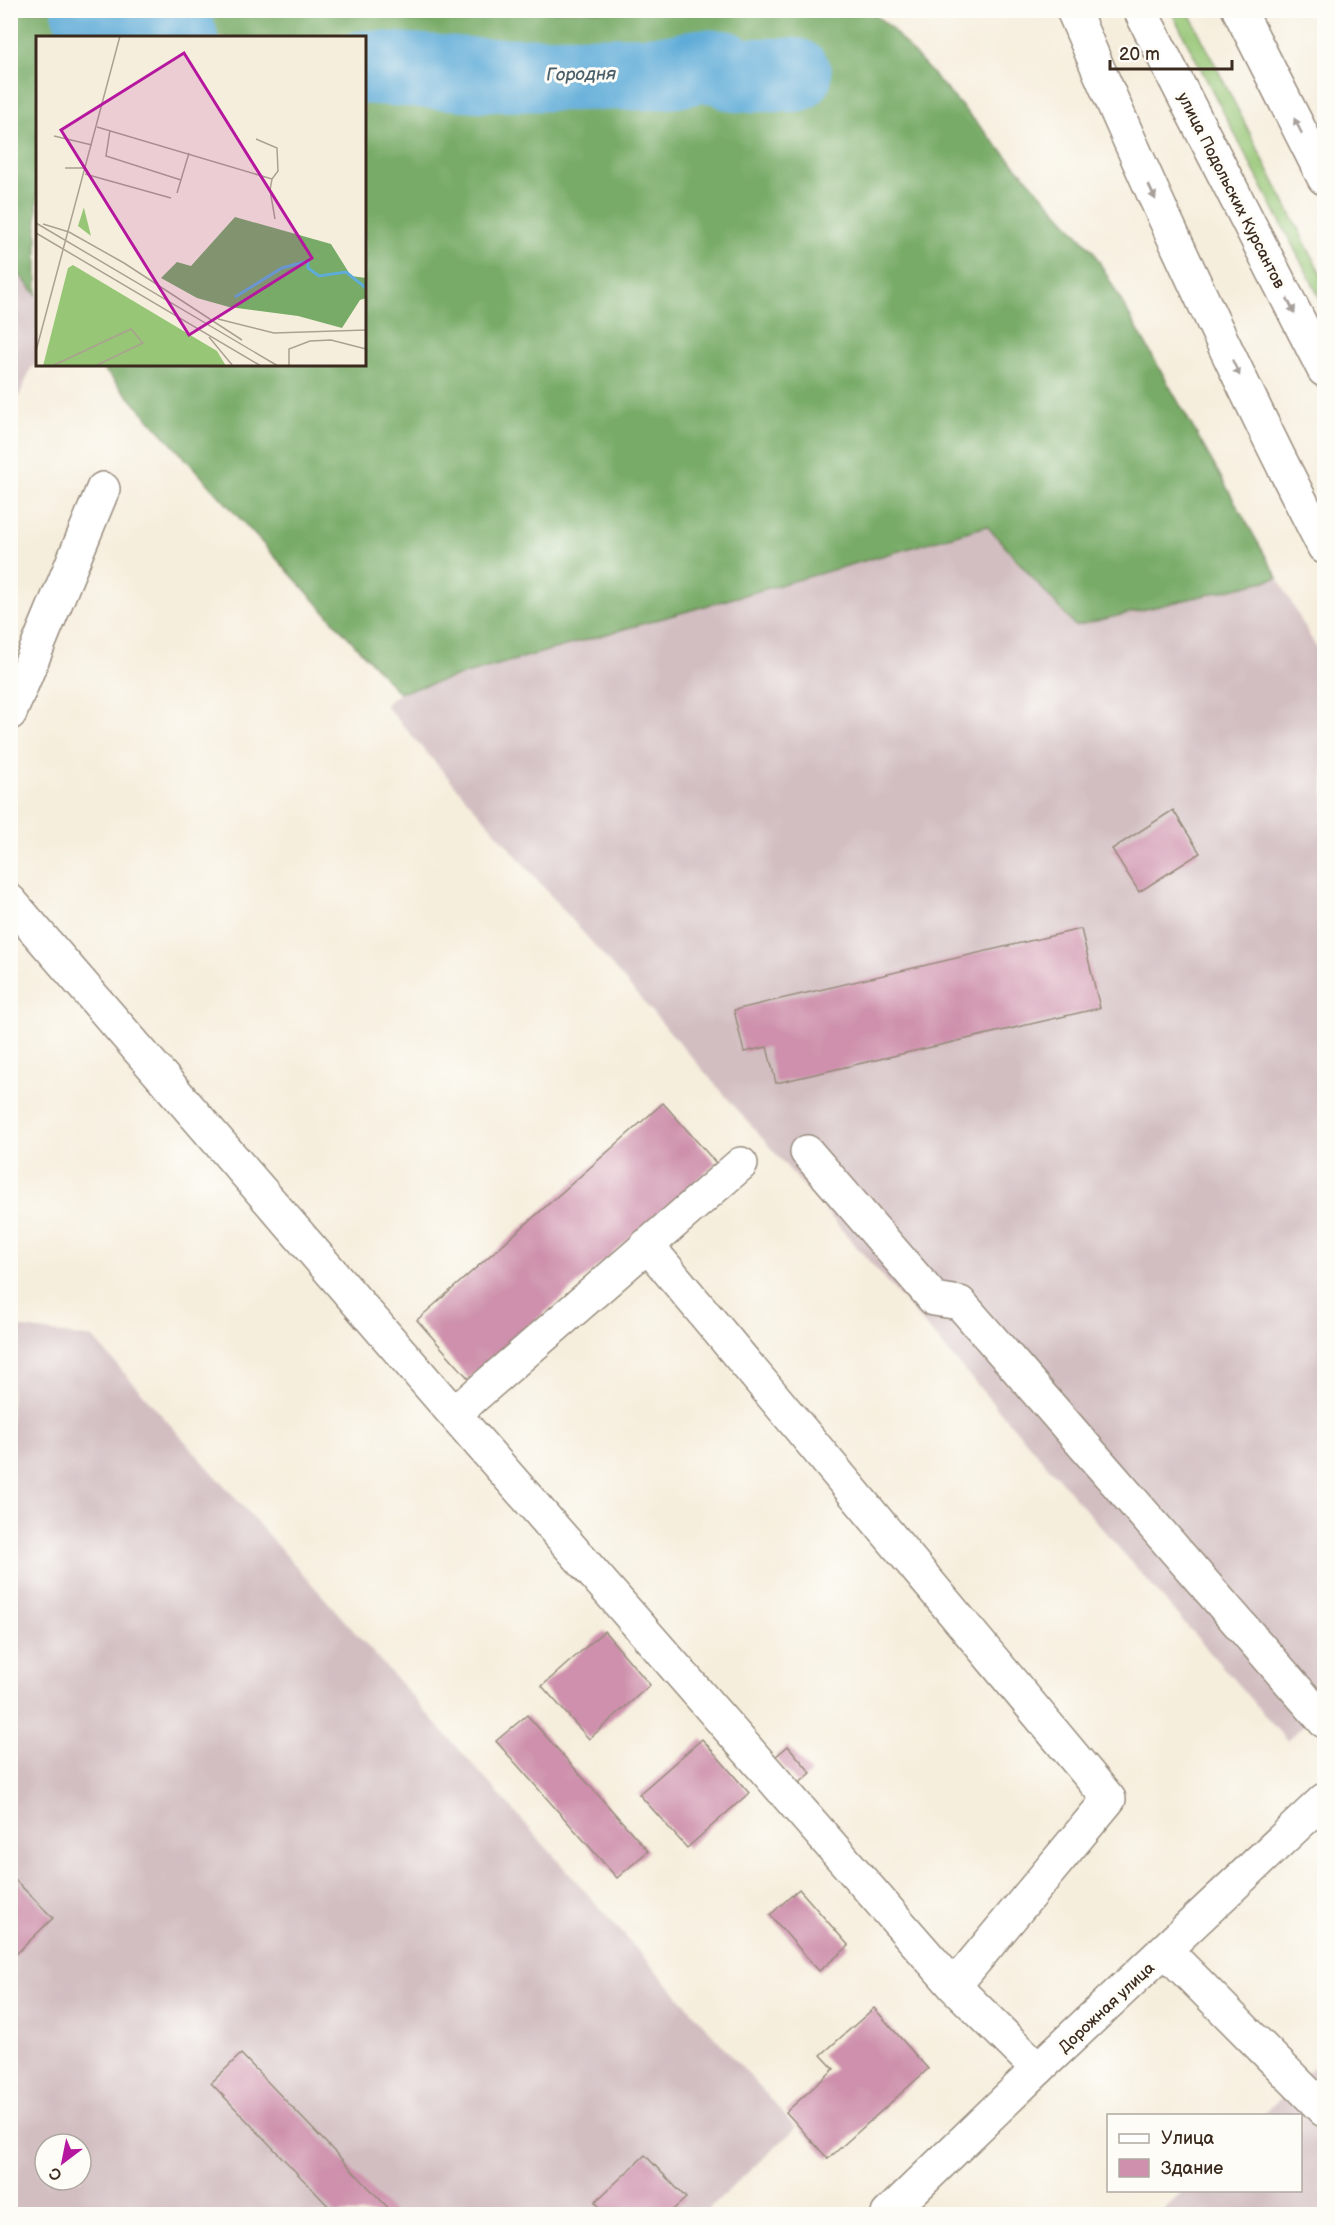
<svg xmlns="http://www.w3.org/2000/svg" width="1335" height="2225" viewBox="0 0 1335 2225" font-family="'Balsamiq Sans',sans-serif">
  <rect width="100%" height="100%" fill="#fdfcf7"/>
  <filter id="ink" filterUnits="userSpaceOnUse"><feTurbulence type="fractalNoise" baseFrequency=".0167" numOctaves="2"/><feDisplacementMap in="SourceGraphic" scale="12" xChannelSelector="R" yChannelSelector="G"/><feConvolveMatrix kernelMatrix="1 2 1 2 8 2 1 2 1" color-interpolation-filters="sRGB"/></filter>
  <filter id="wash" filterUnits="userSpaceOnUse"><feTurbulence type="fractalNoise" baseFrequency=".008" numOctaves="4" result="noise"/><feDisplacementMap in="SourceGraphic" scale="24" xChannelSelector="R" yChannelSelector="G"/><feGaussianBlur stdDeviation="1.35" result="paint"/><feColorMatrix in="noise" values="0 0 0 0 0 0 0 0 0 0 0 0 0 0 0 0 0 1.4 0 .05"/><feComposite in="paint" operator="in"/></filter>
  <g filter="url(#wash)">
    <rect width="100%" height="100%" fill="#f6eedd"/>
    <path fill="#d2bec1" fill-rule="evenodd" d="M10,265L38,295L37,364L31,368L11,416Z
      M987,526L1075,626L1278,578L1324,662V1705L1287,1741L385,705L399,693Z
      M11,1326L93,1338L796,2128L703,2214H11ZM45,2144H81V2180H45Z
      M1324,2057V2214H1159L1184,2191L1300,2190V2116L1263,2115Z"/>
    <path fill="#96c676" stroke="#68784a" stroke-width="1.5" d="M1171,11H1188L1324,280V306Z"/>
    <path fill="#78ab67" stroke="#5a6a42" stroke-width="1.5" d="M10,11H870L889,26L1093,251L1278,578L1075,626L987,526L399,693L100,365L364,364V38H38L37,295L11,265Z"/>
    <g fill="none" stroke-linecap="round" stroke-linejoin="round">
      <path stroke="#5facd8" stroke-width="74" d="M88,10L157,21L181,38
        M364,67L481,75L647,73L676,71L698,66L723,67L736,75H795"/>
    </g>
    <g id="blocks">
      <path fill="#ce90ac" d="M1173,810L1200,853L1139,892L1112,849Z
        M1081,929L1100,1008L776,1083L767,1047L744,1052L734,1010Z
        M663,1103L716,1163L469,1379L417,1320Z
        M604,1631L650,1685L589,1739L542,1686Z
        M527,1715L648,1851L617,1878L496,1741Z
        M702,1739L749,1793L687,1848L639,1794Z
        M788,1746L811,1773L798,1784L775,1757Z
        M10,1875L53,1918L10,1960Z
        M799,1889L849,1946L819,1971L770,1915Z
        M874,2008L928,2069L828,2159L786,2112L834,2069L821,2055Z
        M241,2054L394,2214H336L211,2083Z
        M645,2155L686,2198L668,2214H607L595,2202Z"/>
    </g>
  </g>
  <g filter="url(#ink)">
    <use href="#blocks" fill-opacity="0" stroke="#988c7e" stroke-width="1.5"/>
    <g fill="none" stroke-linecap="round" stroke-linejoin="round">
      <defs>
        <path id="minor" d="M10,713L103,489
          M10,901L454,1414L954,1986L1038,2069
          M807,1152L934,1299L960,1303L1324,1721
          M647,1245L1109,1799L954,1986
          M454,1414L741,1164
          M1166,1951L1324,2110"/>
        <path id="major" d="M1073,10C1150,192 1234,371 1324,547
          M1140,10L1324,370
          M1239,10L1324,178
          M888,2214L1038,2069L1324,1800"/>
      </defs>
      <use href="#minor" stroke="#988c7e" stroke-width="36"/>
      <use href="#major" stroke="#988c7e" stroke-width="36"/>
      <use href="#minor" stroke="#fff" stroke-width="33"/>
      <use href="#major" stroke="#fff" stroke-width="33"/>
    </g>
    <defs><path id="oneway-solid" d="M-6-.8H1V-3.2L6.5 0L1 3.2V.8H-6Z" transform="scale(1.5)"/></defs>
    <g fill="#a79f9a">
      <use href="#oneway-solid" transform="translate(1298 126) rotate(-117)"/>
      <use href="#oneway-solid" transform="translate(1152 192) rotate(65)"/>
      <use href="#oneway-solid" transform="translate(1291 306) rotate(63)"/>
      <use href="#oneway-solid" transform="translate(1236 368) rotate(65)"/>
    </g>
  </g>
  <g text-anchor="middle" stroke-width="6" stroke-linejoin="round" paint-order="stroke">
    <g font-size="16" fill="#3b2a1e" stroke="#fdfcf7">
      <text transform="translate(1232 190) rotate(63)" y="6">улица Подольских Курсантов</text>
      <text transform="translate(1106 2007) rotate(-43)" y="6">Дорожная улица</text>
    </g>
    <g font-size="18" font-style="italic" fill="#495e68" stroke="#fdfcf7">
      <text transform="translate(581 74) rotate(-1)" y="6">Городня</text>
    </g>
  </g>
  <g transform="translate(36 36)">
    <rect width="330" height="330" fill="#f6eedd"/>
    <path d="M48,171V172L55,200L42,190ZM37,229L181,315L190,330H7L32,232Z" fill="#96c676"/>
    <path d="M199,181L295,208L315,240L330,242V262L324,264L306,292L262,280L193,271L161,262L125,242L141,226L155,230Z" fill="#78ab67"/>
    <path fill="none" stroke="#5facd8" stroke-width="3" d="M199,261L246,232L272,225V232L283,240L310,236L330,252"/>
    <path fill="none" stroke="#aba091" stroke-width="1.5" d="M61,91L236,143L234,154L239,183M74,94L70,120L145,144M18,100L56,109M220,103L241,112L242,135L236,143M29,132H50M49,138L135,162M141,157L153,117M0,187L242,330M7,188L33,196L88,227L206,304M0,197L225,330M182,283L238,297L330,294M173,301L197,330M0,315L84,0M16,330L95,293L107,307L59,330M253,330V313L274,305L295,304L330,313"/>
    <path fill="#b5179e" fill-opacity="0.15" stroke="#b5179e" stroke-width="3" d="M148,17L276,222L153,299L25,94Z"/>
    <rect width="330" height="330" fill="none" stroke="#3b2a1e" stroke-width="3"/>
  </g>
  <rect width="1335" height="2225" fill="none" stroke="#fdfcf7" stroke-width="36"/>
  <rect x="1107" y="2114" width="195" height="78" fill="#fdfcf7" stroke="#afa8a0" stroke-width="1.5"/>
  <rect x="1119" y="2134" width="30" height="9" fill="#ffffff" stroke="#afa8a0" stroke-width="1.5"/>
  <text x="1161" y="2144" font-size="18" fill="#3b2a1e">Улица</text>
  <rect x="1119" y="2159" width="30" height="18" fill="#ce90ac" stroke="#afa8a0" stroke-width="1.5"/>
  <text x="1161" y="2174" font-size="18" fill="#3b2a1e">Здание</text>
  <g transform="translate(63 2162) rotate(212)"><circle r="28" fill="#fdfcf7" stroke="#afa8a0" stroke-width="1.5"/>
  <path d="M0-4.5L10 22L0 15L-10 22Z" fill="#b5179e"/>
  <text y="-9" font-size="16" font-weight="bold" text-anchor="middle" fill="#3b2a1e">С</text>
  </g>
  <path d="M1110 60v9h122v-9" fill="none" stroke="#3b2a1e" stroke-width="3"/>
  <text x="1119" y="60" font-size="18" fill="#3b2a1e" stroke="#fdfcf7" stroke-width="4.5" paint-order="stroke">20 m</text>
</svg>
